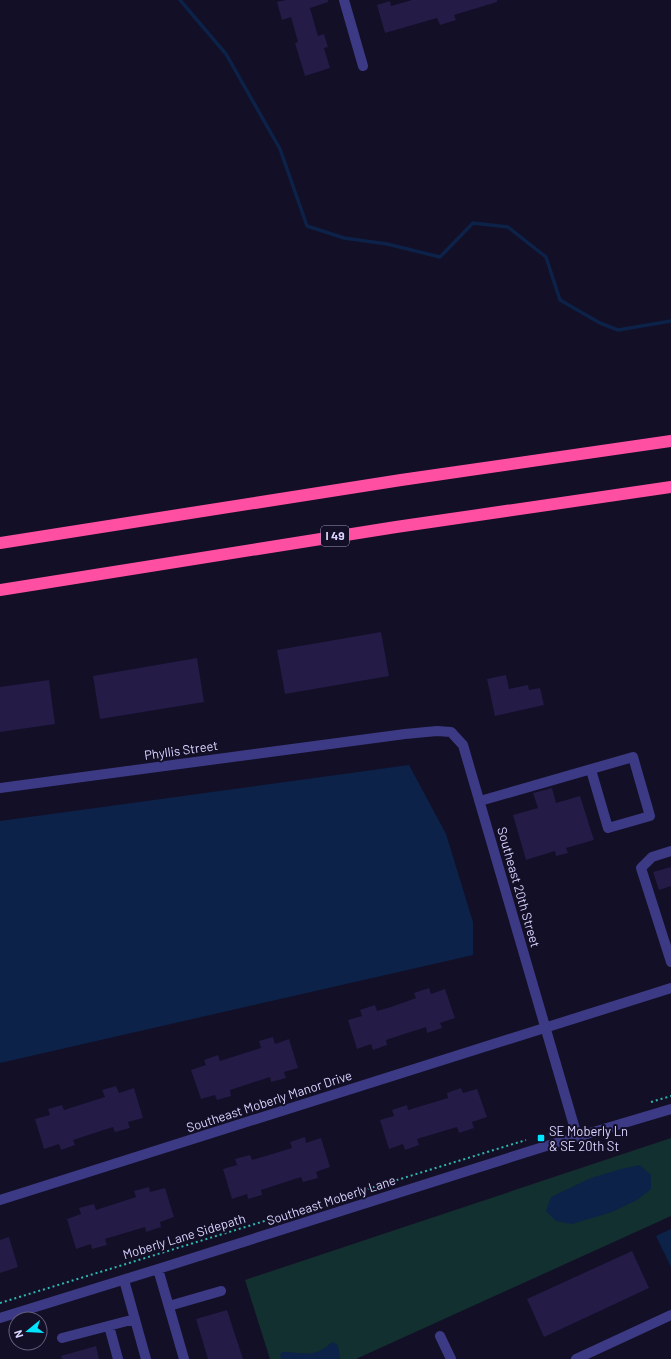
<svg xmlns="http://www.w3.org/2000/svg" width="671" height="1359" viewBox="0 0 671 1359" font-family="Barlow,sans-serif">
  <rect width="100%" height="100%" fill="#130f26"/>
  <path fill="#12302f" d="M671,1138V1216L356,1359H270L245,1280Z"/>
  <path fill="#0c2248" d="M409,765L446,834L473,922V955L0,1063V821Z
    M640,1165L651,1175V1189L637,1200L612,1212L572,1224L556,1221L546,1211L551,1197L591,1178L621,1169Z
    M671,1229V1267L656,1236Z
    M332,1342L338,1345L340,1359H281L280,1355L282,1352C305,1352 314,1359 332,1342Z"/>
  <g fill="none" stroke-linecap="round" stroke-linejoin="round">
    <path stroke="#0c2248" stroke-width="3.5" d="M180,0L226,54L280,149L307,226L344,238L387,244L440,257L473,223L508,227L546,257L560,300L600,323L618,330L671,321"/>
  </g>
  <path fill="#241b47" d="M286,0H328V2L310,8L318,36L324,34L328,47L324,48L330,68L305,76L295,43L298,42L291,17L282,20L277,2Z
    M412,0H497V2L454,15L456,20L440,25L437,18L385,33L377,5L390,1L391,6Z
    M381,632L389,676L285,694L277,650Z
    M197,658L204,702L100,719L93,676Z
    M506,675L509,689L528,685L529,690L540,688L544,705L495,716L487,679Z
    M49,680L55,724L0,732V687Z
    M552,788L556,803L580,796L594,840L566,848L568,853L556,856L555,851L526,860L513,815L538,808L533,793Z
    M671,867V886L659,890L653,872Z
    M429,988L431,994L445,989L455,1018L440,1023L442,1028L427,1033L426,1027L386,1040L387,1045L373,1050L371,1044L357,1049L348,1020L362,1016L360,1010L375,1005L377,1011L391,1007L416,998L414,993Z
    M273,1037L275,1044L289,1039L298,1068L284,1072L286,1078L271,1082L270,1077L230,1090L231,1096L217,1100L215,1095L201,1099L191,1070L206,1065L204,1060L218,1055L220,1061L261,1048L259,1041Z
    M116,1086L119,1093L134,1088L143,1118L128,1122L130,1128L115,1132L113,1127L73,1140L75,1145L61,1150L59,1144L44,1149L35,1119L50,1115L48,1109L62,1105L64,1110L105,1097L102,1090Z
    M461,1088L463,1093L477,1089L487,1117L472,1122L474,1128L459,1133L457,1127L417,1139L419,1145L405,1150L403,1144L389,1149L380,1120L394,1116L392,1110L407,1105L408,1110L448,1098L447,1093Z
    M305,1137L306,1143L321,1138L330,1167L316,1172L318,1178L303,1182L301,1177L261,1190L262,1195L248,1199L247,1194L232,1199L223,1169L237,1165L235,1159L250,1155L252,1160L292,1148L290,1142Z
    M149,1187L150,1192L165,1188L174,1217L160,1222L161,1227L146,1232L145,1227L105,1239L107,1245L92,1249L91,1244L76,1249L67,1219L81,1214L79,1208L94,1204L96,1210L136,1197L134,1191Z
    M9,1237L18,1267L0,1273V1240Z
    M632,1251L649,1288L544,1337L527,1299Z
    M227,1310L243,1359H208L196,1319Z
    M96,1346L99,1359H62L61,1356Z"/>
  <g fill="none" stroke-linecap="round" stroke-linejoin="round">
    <path stroke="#2fb8b0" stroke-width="2" stroke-dasharray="2 3" stroke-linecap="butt" d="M651,1102L671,1096
      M0,1303L526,1140"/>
    <path stroke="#3d3a85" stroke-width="10" d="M344,0L363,66
      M0,788L405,734L437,731L451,732L463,745L577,1136
      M480,801L633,757L650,816L608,828L591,770
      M671,851L652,857L641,868L671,962
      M0,1200L671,988
      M158,1269L184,1359
      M124,1280L146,1359
      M169,1306L221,1291
      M0,1318L158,1269L543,1147L671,1109
      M109,1326L118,1359
      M440,1336L451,1359
      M62,1338L135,1319
      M576,1359L671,1315"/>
    <path stroke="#ff4fa3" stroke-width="12" d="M0,543L401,480L671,441
      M0,590L396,527L671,487"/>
  </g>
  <rect fill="#00e5ff" stroke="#130f26" stroke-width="1.5" x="537" y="1134" width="8" height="8" rx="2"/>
  <g text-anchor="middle" stroke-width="4" stroke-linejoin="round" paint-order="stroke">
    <rect fill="#130f26" stroke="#9e99be" stroke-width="1" x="321" y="526" width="28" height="20" rx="3"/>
    <g font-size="12" font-weight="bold" fill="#d9d4ff">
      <text x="335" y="540">I 49</text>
    </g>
    <g font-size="13" fill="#d9d4ff" stroke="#130f26">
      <text transform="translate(181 750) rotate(-8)" y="5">Phyllis Street</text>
      <text transform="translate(519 887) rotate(74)" y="5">Southeast 20th Street</text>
      <text transform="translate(269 1101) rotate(-18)" y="5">Southeast Moberly Manor Drive</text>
      <text transform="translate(331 1200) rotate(-18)" y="5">Southeast Moberly Lane</text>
      <text transform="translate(184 1236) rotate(-17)" y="5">Moberly Lane Sidepath</text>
    </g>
    <g font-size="13" fill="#d9d4ff" stroke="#130f26" text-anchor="start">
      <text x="549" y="1136">SE Moberly Ln<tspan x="549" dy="15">&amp; SE 20th St</tspan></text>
    </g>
  </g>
  <g transform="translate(28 1331) rotate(252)"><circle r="19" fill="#130f26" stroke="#625e7d"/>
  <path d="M0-3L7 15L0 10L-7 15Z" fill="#00e5ff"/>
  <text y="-6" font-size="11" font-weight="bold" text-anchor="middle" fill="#d9d4ff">N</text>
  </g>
</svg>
